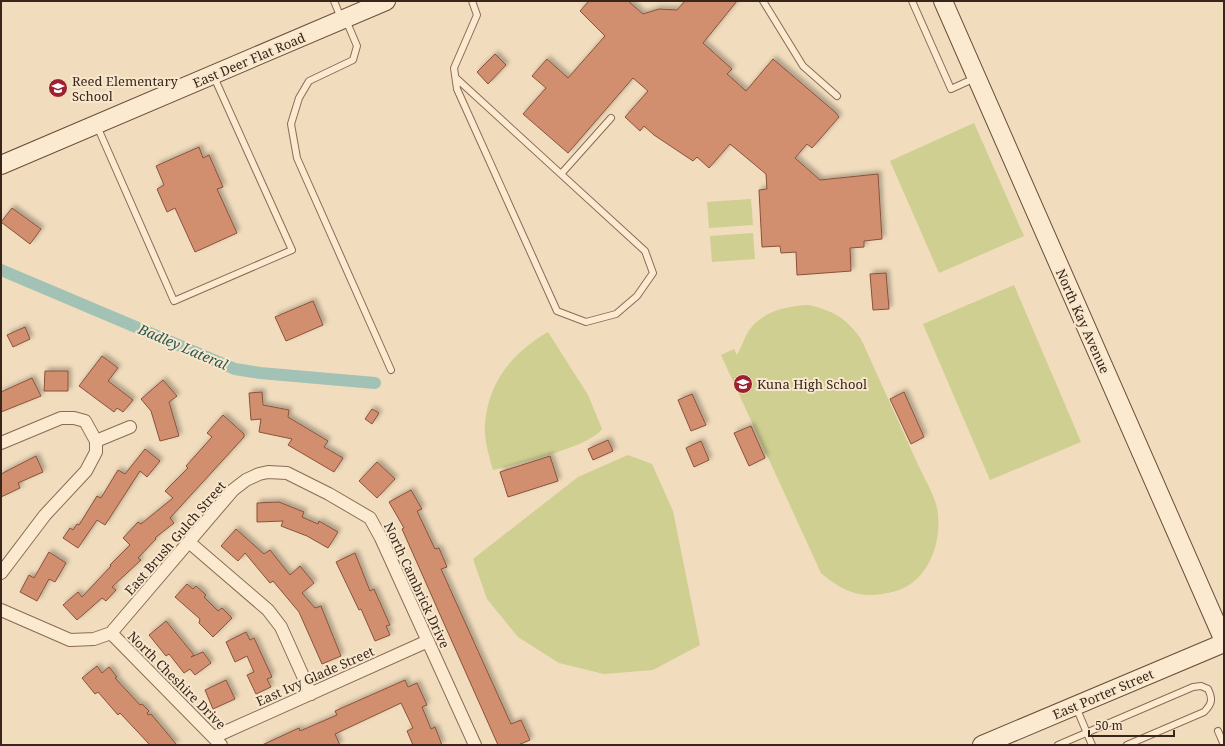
<svg xmlns="http://www.w3.org/2000/svg" width="1225" height="746" viewBox="0 0 1225 746" font-family="'Noto Serif',serif">
  <defs>
    <filter id="shadow"><feDropShadow dx="3" dy="-3" stdDeviation="2" flood-color="#0004"/></filter>
  </defs>
  <rect width="100%" height="100%" fill="#f1dcbd"/>
  <path fill="#cecf90" d="M974,123L1024,236L939,273L890,161Z
    M751,199L753,225L709,228L707,202Z
    M753,233L755,259L712,262L710,236Z
    M1014,285L1081,442L990,480L923,324Z
    M809,305C835,312 845,317 861,339C879,379 897,418 915,458C921,473 934,493 937,508C943,539 930,581 896,591C864,600 846,594 821,573L721,355L734,349L737,355C741,348 744,339 748,332C762,311 786,306 809,305Z
    M548,332L588,395L602,429C590,447 516,464 493,470C489,456 484,440 485,425C488,382 512,353 548,332Z
    M628,455L652,464L673,511L700,645L653,670L604,674L559,663L518,637L487,599L473,559L578,477Z"/>
  <g fill="none" stroke-linecap="round" stroke-linejoin="round">
    <path stroke="#a1c2b5" stroke-width="12" d="M1,270L235,369L260,373L375,383"/>
  </g>
  <path fill="#d28f70" stroke="#8a5239" filter="url(#shadow)" d="M589,1H628L643,14L659,9L677,10L685,1H737L703,43L732,69L727,74L746,91L773,59L835,112L839,117L812,148L807,144L795,158L820,180L878,174L882,239L864,241V247L850,248L851,271L797,275L796,252L781,253L780,246L762,247L759,190L767,189L766,174L730,144L709,168L697,157L693,161L654,135L644,126L640,131L625,117L648,91L633,78L568,153L523,114L546,88L532,76L547,59L568,78L605,36L580,11Z
    M495,54L506,65L488,84L477,72Z
    M199,147L203,158L209,155L223,187L217,189L237,233L195,252L175,208L167,212L157,189L164,185L156,166Z
    M12,208L41,229L30,244L1,222Z
    M886,273L889,309L873,310L870,274Z
    M313,301L323,325L286,341L275,317Z
    M25,327L30,339L13,347L7,335Z
    M102,356L118,368L108,381L133,400L123,412L117,408L114,412L79,386Z
    M45,371H68V391H44Z
    M32,378L41,396L1,412V392Z
    M163,380L177,396L169,402L179,436L160,441L151,411L141,399Z
    M262,392L263,405L289,410L288,417L328,441L324,447L343,458L334,472L288,445L292,439L259,432L261,419L251,420L249,393Z
    M904,392L924,437L911,444L890,399Z
    M692,394L706,425L691,431L678,400Z
    M372,409L379,413L372,424L365,419Z
    M223,415L244,434V437L170,518L174,523L155,538L156,539L138,558L141,560L112,587L116,590L106,601L102,598L77,620L63,605L78,592L82,597L111,566L110,565L130,545L123,538L138,522L141,524L173,498L165,491L188,468L186,466L212,437L207,433Z
    M751,426L765,458L749,466L734,433Z
    M608,440L613,451L593,460L588,449Z
    M701,441L709,460L694,467L686,448Z
    M145,449L160,461L147,477L140,471L105,525L97,520L78,548L63,538L70,528L73,530L77,524L79,525L97,496L101,498L118,470L125,474Z
    M36,456L43,472L18,483L20,488L1,497V474Z
    M550,456L558,481L508,497L500,472Z
    M377,462L395,479L377,498L359,481Z
    M411,490L422,509L417,511L435,549L439,548L447,567L441,569L511,724L521,720L530,740L518,745H498L402,529L404,528L389,502Z
    M279,502L304,512L302,517L318,524L319,521L338,532L328,548L307,536L281,526L283,521L257,522V503Z
    M236,529L264,554L270,550L290,575L300,566L314,583L302,593L315,608L321,606L341,656L322,664L299,612L273,581L270,583L245,553L238,561L221,546Z
    M49,552L66,563L55,582L49,579L37,601L20,592L29,575L34,578Z
    M355,553L370,591L374,589L390,625L386,626L390,635L375,641L361,609L359,610L336,562Z
    M187,584L193,589L196,586L206,595L204,597L218,611L222,608L232,618L213,637L199,623L200,619L175,597Z
    M166,621L194,655L191,657L203,652L211,663L195,675L190,669L184,673L169,654L166,656L149,635Z
    M246,632L250,640L254,638L272,677L267,679L271,687L256,694L247,675L254,672L247,656L235,662L226,642Z
    M97,666L102,673L109,667L117,677L115,678L140,705L142,704L149,711L147,713L148,715L151,714L177,745H150L120,713L118,715L98,692L95,694L82,678Z
    M226,680L235,699L213,709L205,690Z
    M405,680L408,687L417,683L427,705L422,707L431,729L435,727L442,745H413L407,731L413,728L401,703L335,734L340,745H262L299,728L300,731L337,715L335,711Z"/>
  <g fill="none" stroke-linecap="round" stroke-linejoin="round">
    <defs>
      <path id="lane" d="M334,1L341,18
        M763,1L803,66L837,96
        M912,1L951,89L975,78
        M346,20L357,46L353,60L309,81L299,98L291,124L297,158L391,370
        M456,78L645,251L653,273L637,296L616,314L586,322L557,311L457,89L454,68L477,15L472,1
        M97,126L174,301L292,250L214,77
        M561,174L611,118
        M1076,707L1092,745
        M1218,731L1224,745
        M1058,745L1193,687L1201,686L1208,689C1213,699 1212,704 1204,712L1127,745"/>
      <path id="street" d="M1,443L61,418H74L85,421L96,441
        M190,543L268,610L281,627L311,694
        M1,573L45,515L86,471L96,452V441L130,427
        M1,610L70,640L94,639L111,633L221,745
        M111,633L233,490L246,480L259,474L268,472L287,473L329,494L370,518L381,538L475,745
        M214,737L428,641"/>
      <path id="secondary" d="M943,1L1224,641
        M1,165L386,1
        M982,745L1224,643"/>
    </defs>
    <use href="#lane" stroke="#8a6c55" stroke-width="8"/>
    <use href="#street" stroke="#8a6c55" stroke-width="14"/>
    <use href="#secondary" stroke="#6b4d38" stroke-width="20"/>
    <use href="#lane" stroke="#fbead0" stroke-width="6"/>
    <use href="#street" stroke="#fbead0" stroke-width="12"/>
    <use href="#secondary" stroke="#fbead0" stroke-width="18"/>
  </g>
  <defs>
    <symbol id="school-disc" viewBox="-11 -11 22 22"><circle r="9.5" fill="#9d212e" stroke="#f8e7cd"/><path d="M0-5L7-2L0 1L-7-2ZM-4 1L0 2.5L4 1V4Q0 6-4 4Z" fill="#fff"/></symbol>
  </defs>
  <g fill-rule="evenodd">
    <use href="#school-disc" x="47" y="77" width="22" height="22"/>
    <use href="#school-disc" x="732" y="373" width="22" height="22"/>
  </g>
  <g text-anchor="middle" stroke-width="4" stroke-linejoin="round" paint-order="stroke">
    <g font-size="13" fill="#38261b" stroke="#f8e7cd">
      <text transform="translate(249 60) rotate(-23)" y="5">East Deer Flat Road</text>
      <text transform="translate(1083 321) rotate(66)" y="5">North Kay Avenue</text>
      <text transform="translate(175 538) rotate(-49)" y="5">East Brush Gulch Street</text>
      <text transform="translate(417 585) rotate(65)" y="5">North Cambrick Drive</text>
      <text transform="translate(315 676) rotate(-24)" y="5">East Ivy Glade Street</text>
      <text transform="translate(177 680) rotate(45)" y="5">North Cheshire Drive</text>
      <text transform="translate(1103 694) rotate(-23)" y="5">East Porter Street</text>
    </g>
    <g font-size="13" fill="#38261b" stroke="#f8e7cd" text-anchor="start">
      <text x="72" y="86">Reed Elementary<tspan x="72" dy="15">School</tspan></text>
      <text x="757" y="389">Kuna High School</text>
    </g>
    <g font-size="14" font-style="italic" fill="#295951" stroke="#f8e7cd">
      <text transform="translate(183 347) rotate(23)" y="5">Badley Lateral</text>
    </g>
  </g>
  <rect width="1225" height="746" fill="none" stroke="#38261b" stroke-width="4"/>
  <path d="M1089 730v6h85v-6" fill="none" stroke="#38261b" stroke-width="2"/>
  <text x="1095" y="730" font-size="12" fill="#38261b" stroke="#f8e7cd" stroke-width="3" paint-order="stroke">50 m</text>
</svg>
